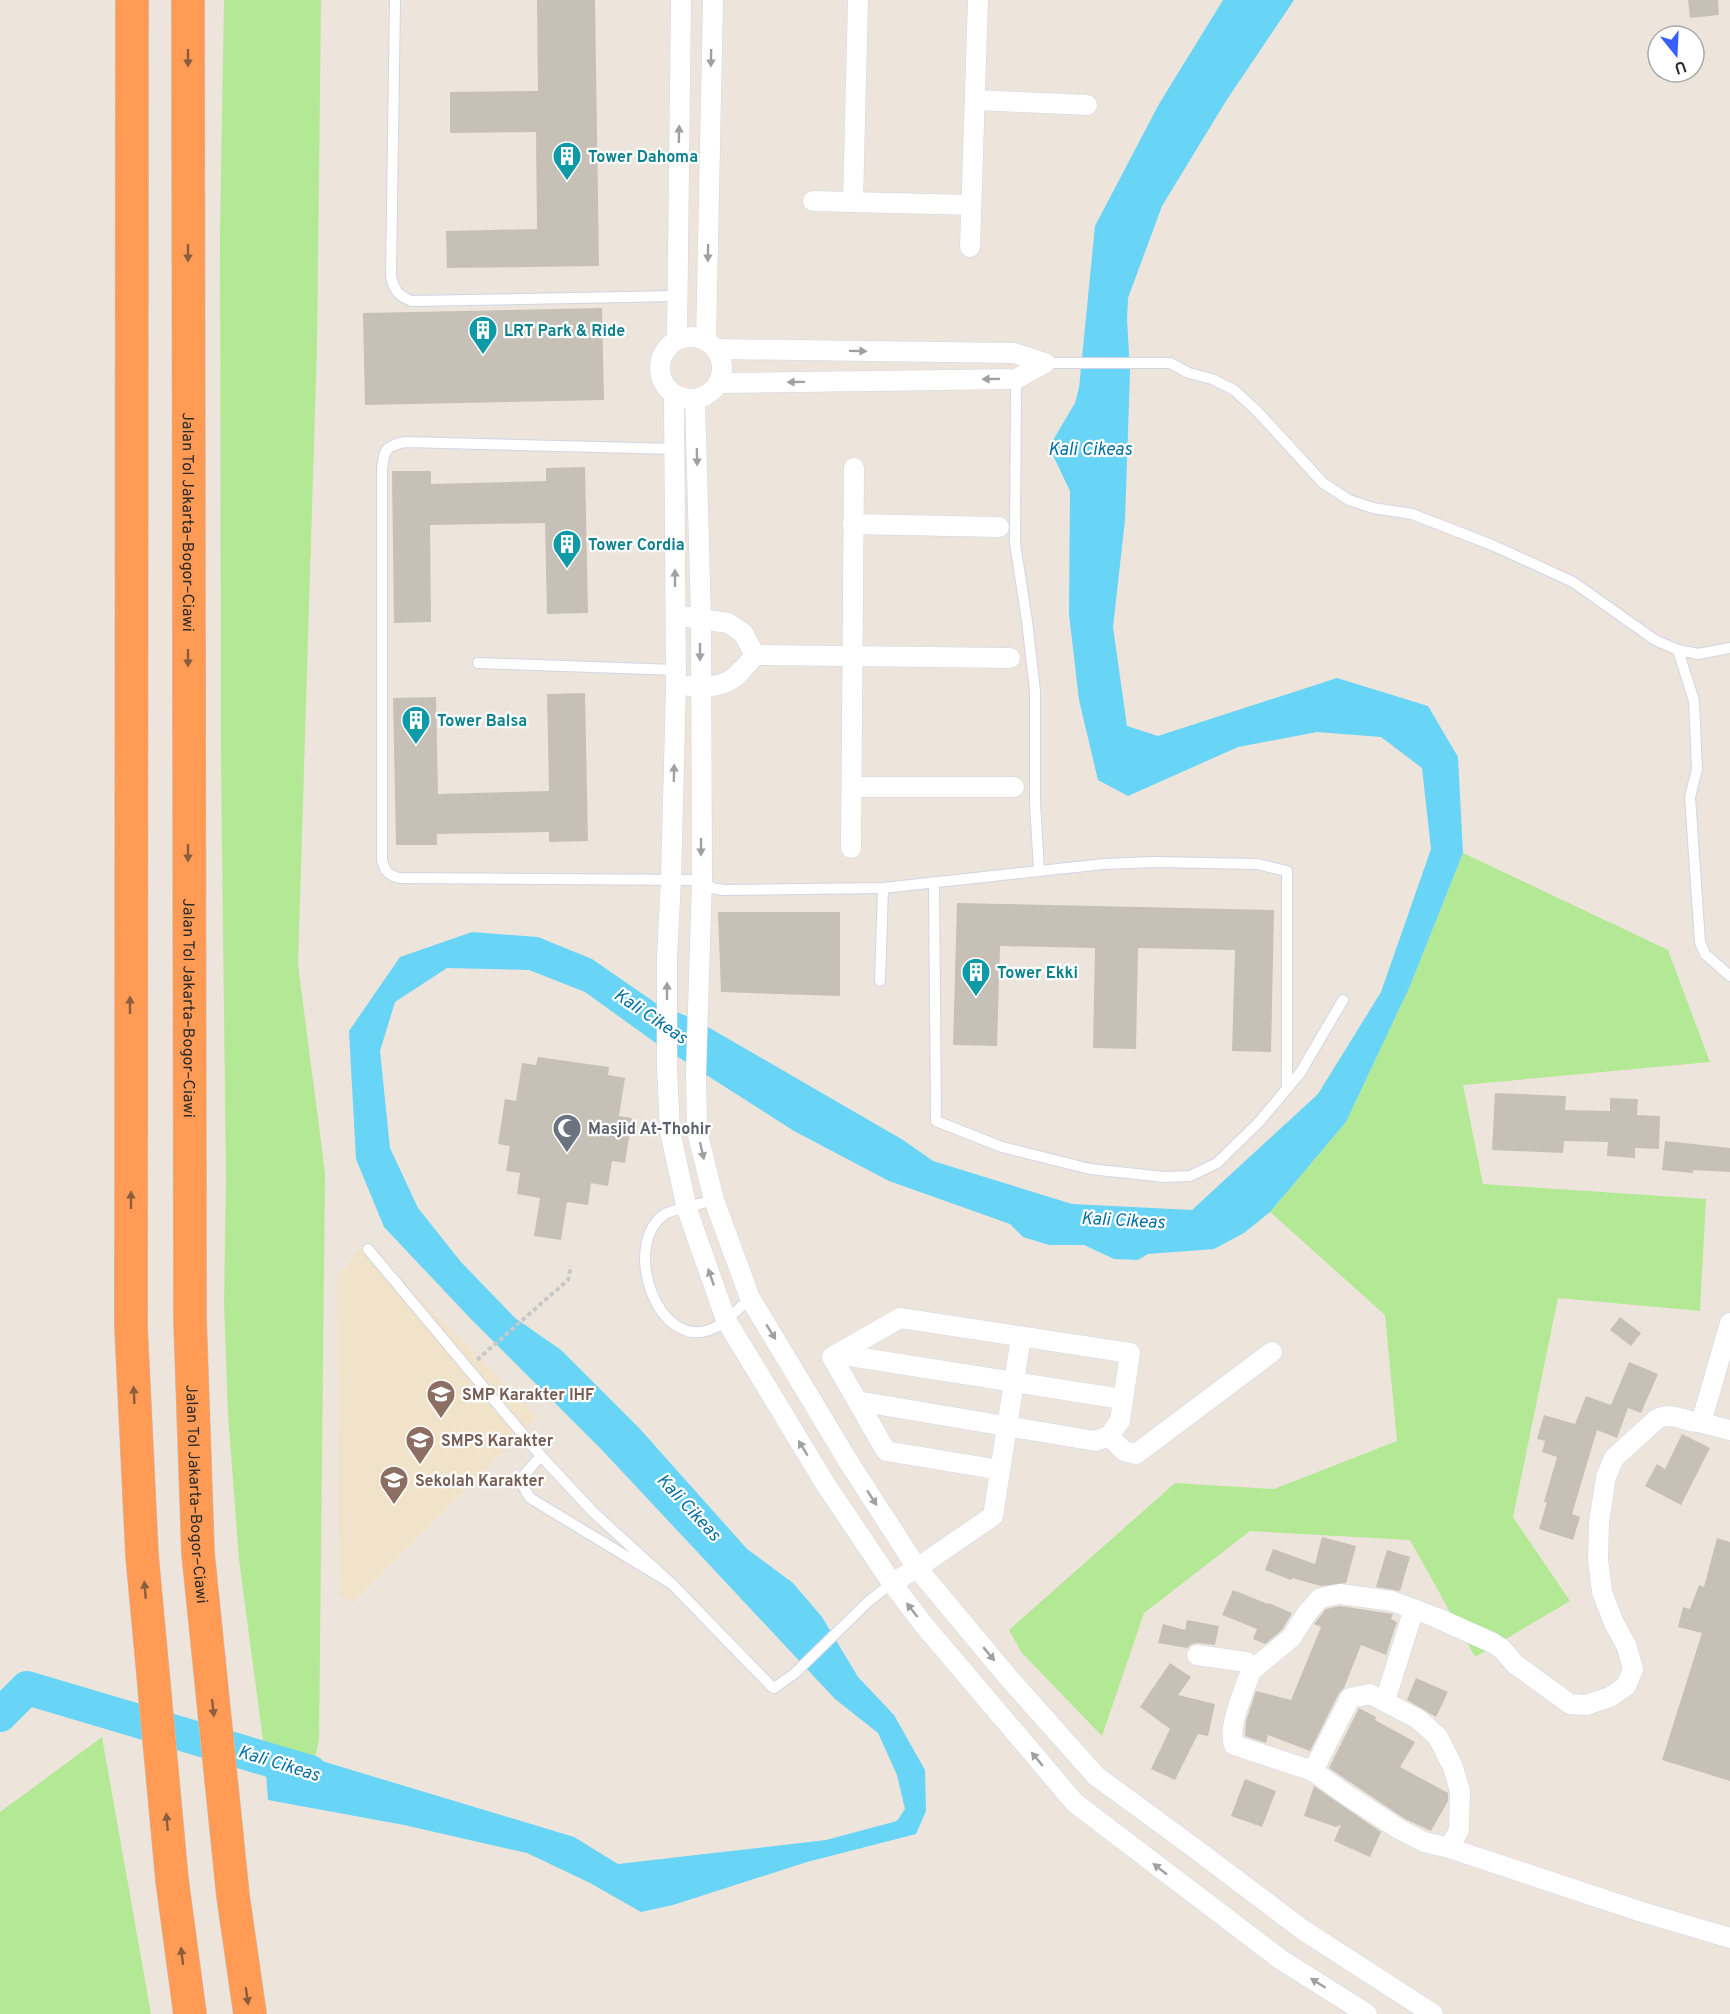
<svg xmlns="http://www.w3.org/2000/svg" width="1730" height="2014" font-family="Overpass,sans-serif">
  <rect width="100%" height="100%" fill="#ede5dc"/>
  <path fill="#f0e3ca" d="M365 1242 537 1417 353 1603 340 1596 337 1277Z"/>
  <g fill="#b3e894">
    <path d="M224 0H321L317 345 298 965 325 1173 319 1740 315 1759 264 1748 239 1560 228 1414 224 1303 226 1180 221 762 220 232Z"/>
    <path d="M1463 853 1668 950 1710 1062 1463 1085 1483 1184 1706 1199 1700 1311 1558 1298 1513 1517 1570 1601 1475 1657 1410 1540 1250 1531 1144 1613 1102 1736 1022 1653 1009 1630 1175 1483 1274 1489 1397 1441 1385 1315 1270 1212 1346 1122 1410 986Z"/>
    <path d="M102 1737 151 2014H0V1812Z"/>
  </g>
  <path fill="#68d4f6" d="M1223 0H1294L1226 101 1162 206 1128 298 1127 319 1130 372 1125 520 1113 627 1127 726 1158 736 1337 678 1428 706 1458 757 1463 853 1410 986 1346 1122 1270 1212 1244 1233 1214 1249 1148 1254 1138 1260 1114 1259 1084 1245H1049L1023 1237 1010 1224 889 1181 794 1131 653 1041 585 992 529 970 447 968 395 1002 380 1051 390 1148 418 1208 461 1262 515 1318 561 1350 640 1429 747 1549 793 1583 822 1617 858 1677 894 1715 925 1770 926 1811 916 1834 807 1862 673 1905 641 1912 590 1883 527 1853 404 1825 268 1800 264 1748 315 1759 574 1837 618 1864 826 1840 897 1821 905 1809 897 1775 878 1733 835 1699 601 1449 469 1317 384 1227 356 1159 349 1031 400 957 472 932 538 937 592 959 657 1004 694 1019 903 1140 933 1161 1072 1204 1192 1210 1318 1094 1381 992 1431 849 1422 768 1381 737 1317 732 1238 747 1128 796 1098 780 1079 700 1069 614 1070 491 1049 447 1075 403 1079 388 1095 226 1159 104Z"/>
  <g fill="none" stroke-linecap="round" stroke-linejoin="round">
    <path stroke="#68d4f6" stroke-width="34" d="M0 1715 27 1688 310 1772"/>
  </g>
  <g fill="#c6c0b7">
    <path d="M537 0H595L599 266 447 268 446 231 537 229 536 132 450 133V92L538 91Z"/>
    <path d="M1688 0H1718L1719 15 1690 18Z"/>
    <path d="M602 308 604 400 365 405 363 313Z"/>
    <path d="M585 467 588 613 547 614 545 523 430 525 431 622 394 623 392 471H431V484L546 481V468Z"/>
    <path d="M585 693 588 841 549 842V832L437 834V845H396L393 698 436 697 438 794 549 791 547 694Z"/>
    <path d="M957 903 1274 910 1271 1052 1232 1051 1235 950 1138 948 1136 1049 1093 1048 1095 948 1000 946 997 1046 953 1045Z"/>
    <path d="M718 912H840V996L721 992Z"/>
    <path d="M538 1057 609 1067 608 1075 625 1078 619 1116 632 1118 625 1163 612 1161 608 1186 591 1183 588 1205 567 1202 561 1240 534 1236 540 1198 517 1194 520 1173 506 1171 510 1146 498 1144 505 1099 516 1101 522 1063 536 1065Z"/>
    <path d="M1495 1093 1566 1096 1565 1110 1610 1111V1098L1638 1099 1637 1115 1660 1116 1659 1149 1635 1148V1158L1607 1156 1608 1142 1564 1141 1563 1153 1492 1150Z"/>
    <path d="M1665 1141 1730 1148V1172L1693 1170V1173L1662 1170Z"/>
    <path d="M1620 1317 1641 1333 1631 1346 1610 1330Z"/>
    <path d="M1629 1362 1658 1374 1641 1413 1628 1408 1617 1438 1597 1430 1572 1514 1580 1517 1573 1540 1539 1529 1547 1502H1544L1557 1457 1542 1452 1545 1441 1537 1439 1544 1415 1575 1424 1586 1396 1611 1405Z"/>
    <path d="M1682 1434 1710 1448 1681 1505 1645 1486 1657 1464 1665 1469Z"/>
    <path d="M1322 1537 1356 1546 1346 1583 1321 1586 1292 1578 1291 1580 1265 1570 1273 1549 1315 1564Z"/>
    <path d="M1717 1538 1730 1542V1781L1662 1760 1702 1633 1678 1627 1683 1607 1690 1609 1699 1585 1704 1587Z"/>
    <path d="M1387 1550 1410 1557 1400 1591 1376 1587Z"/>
    <path d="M1233 1590 1268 1604 1269 1603 1292 1613 1282 1630 1265 1644 1253 1639 1257 1629 1222 1615Z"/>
    <path d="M1340 1606 1393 1614 1391 1619 1397 1622 1386 1655 1361 1645 1344 1688 1339 1693 1310 1751 1268 1735 1266 1743 1245 1736 1246 1721 1256 1691 1291 1700 1321 1627 1314 1624 1326 1609Z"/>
    <path d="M1187 1620 1219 1626 1215 1645 1198 1643 1192 1644 1187 1648 1158 1643 1163 1624 1185 1630Z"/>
    <path d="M1170 1663 1191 1677 1178 1695 1215 1704 1208 1736 1198 1734 1175 1780 1151 1769 1170 1729 1140 1707Z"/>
    <path d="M1416 1678 1448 1692 1436 1717 1407 1700Z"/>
    <path d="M1359 1708 1376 1717 1375 1720 1415 1742 1400 1767 1448 1793V1801L1431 1831 1405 1819 1329 1768Z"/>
    <path d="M1245 1779 1276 1791 1262 1827 1231 1816Z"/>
    <path d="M1314 1786 1381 1832 1370 1857 1334 1841 1341 1825 1336 1827 1304 1816Z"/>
  </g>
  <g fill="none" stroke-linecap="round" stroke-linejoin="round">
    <g stroke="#d1d5e4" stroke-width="12">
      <g id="service">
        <path d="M395 0 391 276C394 290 398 296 412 301L677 296"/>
        <path d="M1045 363H1170L1189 373 1212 379 1234 390 1256 410 1323 483 1349 500 1373 508 1412 514 1492 545 1573 582 1655 640 1678 650 1698 654 1730 648"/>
        <path d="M1016 379 1015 543 1027 621 1035 691V803L1039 870"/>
        <path d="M675 449 405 442C385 446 384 450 382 470V860C385 871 388 875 399 878L702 880 712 888 723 890 883 888 1104 864 1155 862 1257 864 1287 871V1088"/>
        <path d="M1678 650 1694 701 1697 769 1690 797 1700 942 1705 954 1730 976"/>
        <path d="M478 663 676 670"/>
        <path d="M934 882 936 1121 1002 1147 1090 1169 1164 1177 1190 1176 1217 1163 1259 1122 1300 1073 1343 1000"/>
        <path d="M880 981 883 888"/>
        <path d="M714 1200C704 1203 671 1210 665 1214 620 1244 658 1355 714 1328 727 1322 739 1308 750 1298"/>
        <path d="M368 1249 541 1456"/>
        <path d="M672 1584 593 1512 541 1456 523 1476V1486L530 1498 672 1584 771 1686 774 1688 794 1674 869 1601 892 1583"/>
      </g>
    </g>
    <g stroke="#d1d5e4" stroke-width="21">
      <g id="minor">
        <path d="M975 100 1087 105"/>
        <path d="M813 201 971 205"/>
        <path d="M853 202 858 0"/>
        <path d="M970 247 978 0"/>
        <circle cx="691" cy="368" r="31"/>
        <path d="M677 340 681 0"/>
        <path d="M706 341 713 0"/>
        <path d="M716 349 1014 353 1045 363"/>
        <path d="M718 383 1016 379 1045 363"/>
        <path d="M674 395 676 685 671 880 667 957V1067L670 1131 687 1209 726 1320 826 1485 892 1583 923 1624 1075 1803 1280 1959 1367 2014"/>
        <path d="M695 399 701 618 702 880 696 1072 697 1131 714 1200 750 1298 848 1461 917 1568 1007 1676 1096 1776 1193 1847 1303 1930 1433 2014"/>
        <path d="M853 524 999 527"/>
        <path d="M688 617 728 623 743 633 755 655"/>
        <path d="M755 655 1010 658"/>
        <path d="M689 686C726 688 732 683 755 655"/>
        <path d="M852 787H1014"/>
        <path d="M851 848 854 468"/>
        <path d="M837 1354 1122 1399"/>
        <path d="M857 1401 1095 1441 1109 1436 1120 1421 1130 1353 900 1318 832 1357 886 1451 1000 1470"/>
        <path d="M1699 1422 1730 1430"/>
        <path d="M1109 1436 1124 1451 1136 1454 1272 1352"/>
        <path d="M892 1583 917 1568 993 1516 1021 1337"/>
        <path d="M1197 1655 1246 1662 1251 1671C1245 1689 1227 1727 1234 1745L1313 1771 1348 1796 1399 1829 1424 1842 1449 1848 1642 1912 1730 1938"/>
        <path d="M1251 1671 1291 1638 1307 1613 1320 1598 1340 1594 1392 1601 1435 1617 1493 1643 1502 1649 1515 1664 1570 1704 1586 1705 1610 1697 1626 1686 1633 1669 1627 1647 1614 1623 1602 1592 1598 1559 1599 1523 1606 1477 1614 1458 1657 1419C1673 1411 1683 1422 1699 1422L1703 1416 1730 1323"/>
        <path d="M1385 1701 1414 1609"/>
        <path d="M1313 1771 1350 1698 1370 1694 1418 1719 1438 1737 1453 1767 1460 1791 1459 1830 1449 1848"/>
      </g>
    </g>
    <g stroke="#c8c8c8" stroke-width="34">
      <g id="motorway">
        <path d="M132 0 131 1327 142 1555 172 1880 190 2014"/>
        <path id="s1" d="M188 0 190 1319 198 1553 233 1896 250 2014"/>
      </g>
    </g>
    <path stroke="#c8c8c8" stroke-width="4" stroke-dasharray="4.5 3" stroke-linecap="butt" d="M477 1360 568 1280 571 1266"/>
    <use href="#service" stroke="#fff" stroke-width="10"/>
    <use href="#minor" stroke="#fff" stroke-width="20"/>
    <use href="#motorway" stroke="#ff9b55" stroke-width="33"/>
  </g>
  <defs><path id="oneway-solid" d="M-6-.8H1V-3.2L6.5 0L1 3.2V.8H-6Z" transform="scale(1.5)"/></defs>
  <g fill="#8a5d3e">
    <use href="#oneway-solid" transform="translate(188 58) rotate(90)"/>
    <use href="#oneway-solid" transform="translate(188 253) rotate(90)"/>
    <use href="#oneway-solid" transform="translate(188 658) rotate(90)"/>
    <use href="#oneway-solid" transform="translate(188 853) rotate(90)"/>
    <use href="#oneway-solid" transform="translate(130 1005) rotate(-90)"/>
    <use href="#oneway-solid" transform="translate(131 1200) rotate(-90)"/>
    <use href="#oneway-solid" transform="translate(134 1395) rotate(-93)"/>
    <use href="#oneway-solid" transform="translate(145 1590) rotate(-95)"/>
    <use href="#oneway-solid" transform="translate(213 1708) rotate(84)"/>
    <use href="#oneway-solid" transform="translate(167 1822) rotate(-95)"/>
    <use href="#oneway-solid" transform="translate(182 1956) rotate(-97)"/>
    <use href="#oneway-solid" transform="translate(247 1996) rotate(82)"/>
  </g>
  <g fill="#a0a0a0">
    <use href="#oneway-solid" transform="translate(711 58) rotate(91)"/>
    <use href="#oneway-solid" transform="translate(679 134) rotate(-89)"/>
    <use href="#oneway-solid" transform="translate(708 253) rotate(91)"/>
    <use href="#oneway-solid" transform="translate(858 351) rotate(1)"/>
    <use href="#oneway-solid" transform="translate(991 379) rotate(179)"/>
    <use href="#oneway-solid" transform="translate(796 382) rotate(179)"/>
    <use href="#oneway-solid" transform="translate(697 457) rotate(89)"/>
    <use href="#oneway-solid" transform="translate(675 578) rotate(-90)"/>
    <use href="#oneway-solid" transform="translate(700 652) rotate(90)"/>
    <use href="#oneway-solid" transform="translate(674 773) rotate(-89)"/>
    <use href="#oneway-solid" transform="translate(701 847) rotate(90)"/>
    <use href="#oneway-solid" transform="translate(667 991) rotate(-90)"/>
    <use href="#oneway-solid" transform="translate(702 1151) rotate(77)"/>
    <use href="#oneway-solid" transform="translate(711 1277) rotate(-109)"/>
    <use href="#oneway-solid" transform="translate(771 1332) rotate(58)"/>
    <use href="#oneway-solid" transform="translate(803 1448) rotate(-121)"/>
    <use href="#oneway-solid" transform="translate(872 1498) rotate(57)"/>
    <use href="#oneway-solid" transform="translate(912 1610) rotate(-128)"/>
    <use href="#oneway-solid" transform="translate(989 1654) rotate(50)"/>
    <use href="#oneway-solid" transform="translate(1037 1759) rotate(-130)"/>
    <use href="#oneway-solid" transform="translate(1160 1869) rotate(-142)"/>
    <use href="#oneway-solid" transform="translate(1318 1983) rotate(-148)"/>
  </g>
  <defs>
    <g id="building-pin" transform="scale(1.5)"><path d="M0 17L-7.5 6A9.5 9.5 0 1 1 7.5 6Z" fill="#0f9aa8" stroke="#fff"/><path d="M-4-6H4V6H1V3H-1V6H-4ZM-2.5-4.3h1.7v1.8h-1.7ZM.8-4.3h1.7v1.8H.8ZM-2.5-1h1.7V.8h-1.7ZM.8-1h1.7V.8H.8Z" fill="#fff"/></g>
    <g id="mosque-pin" transform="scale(1.5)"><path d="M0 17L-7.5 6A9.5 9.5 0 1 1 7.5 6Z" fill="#6b7280" stroke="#fff"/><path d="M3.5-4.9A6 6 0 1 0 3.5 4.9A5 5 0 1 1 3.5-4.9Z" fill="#fff"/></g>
    <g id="school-pin" transform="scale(1.5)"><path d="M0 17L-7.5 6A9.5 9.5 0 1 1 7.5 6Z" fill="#8d6e63" stroke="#fff"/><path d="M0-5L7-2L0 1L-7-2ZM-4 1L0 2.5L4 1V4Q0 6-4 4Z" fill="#fff"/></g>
  </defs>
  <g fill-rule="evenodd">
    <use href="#building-pin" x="567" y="156"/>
    <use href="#building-pin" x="483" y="330"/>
    <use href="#building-pin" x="567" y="544"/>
    <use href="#building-pin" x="416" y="720"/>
    <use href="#building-pin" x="976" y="972"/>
    <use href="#mosque-pin" x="567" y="1128"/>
    <use href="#school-pin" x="441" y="1394"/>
    <use href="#school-pin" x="420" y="1440"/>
    <use href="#school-pin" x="394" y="1480"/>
  </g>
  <g text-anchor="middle" stroke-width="4.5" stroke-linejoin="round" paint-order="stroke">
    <g font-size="16" font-weight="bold" fill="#0d838f" stroke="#fff" text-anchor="start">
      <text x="588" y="162">Tower Dahoma</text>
      <text x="504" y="336">LRT Park &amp; Ride</text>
      <text x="588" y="550">Tower Cordia</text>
      <text x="437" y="726">Tower Balsa</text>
      <text x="997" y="978">Tower Ekki</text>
    </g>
    <g font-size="16" fill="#2b2b2b" stroke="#fff">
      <text dy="6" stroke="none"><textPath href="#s1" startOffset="522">Jalan Tol Jakarta–Bogor–Ciawi</textPath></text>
      <text dy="6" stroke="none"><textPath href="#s1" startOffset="1008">Jalan Tol Jakarta–Bogor–Ciawi</textPath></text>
      <text dy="6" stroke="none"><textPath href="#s1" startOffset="1494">Jalan Tol Jakarta–Bogor–Ciawi</textPath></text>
    </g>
    <g font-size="16" font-weight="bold" fill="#5b616d" stroke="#fff" text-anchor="start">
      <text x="588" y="1134">Masjid At-Thohir</text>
    </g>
    <g font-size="16" font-weight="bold" fill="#785e54" stroke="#fff" text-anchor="start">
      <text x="462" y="1400">SMP Karakter IHF</text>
      <text x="441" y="1446">SMPS Karakter</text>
      <text x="415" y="1486">Sekolah Karakter</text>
    </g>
    <g font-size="18" font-style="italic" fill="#0571a4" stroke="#fff">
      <text x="1090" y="455">Kali Cikeas</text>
      <text transform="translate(651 1016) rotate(34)" y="6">Kali Cikeas</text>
      <text transform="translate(1123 1220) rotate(3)" y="6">Kali Cikeas</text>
      <text transform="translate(689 1507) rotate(47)" y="6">Kali Cikeas</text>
      <text transform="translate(279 1763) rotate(17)" y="6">Kali Cikeas</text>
    </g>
  </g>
  <g transform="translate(1676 54) rotate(162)"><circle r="28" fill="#ffffff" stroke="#aaaaaa" stroke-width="1.5"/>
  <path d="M0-4.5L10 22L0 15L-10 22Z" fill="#3761ff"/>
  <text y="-9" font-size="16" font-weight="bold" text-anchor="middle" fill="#2b2b2b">U</text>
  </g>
</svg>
